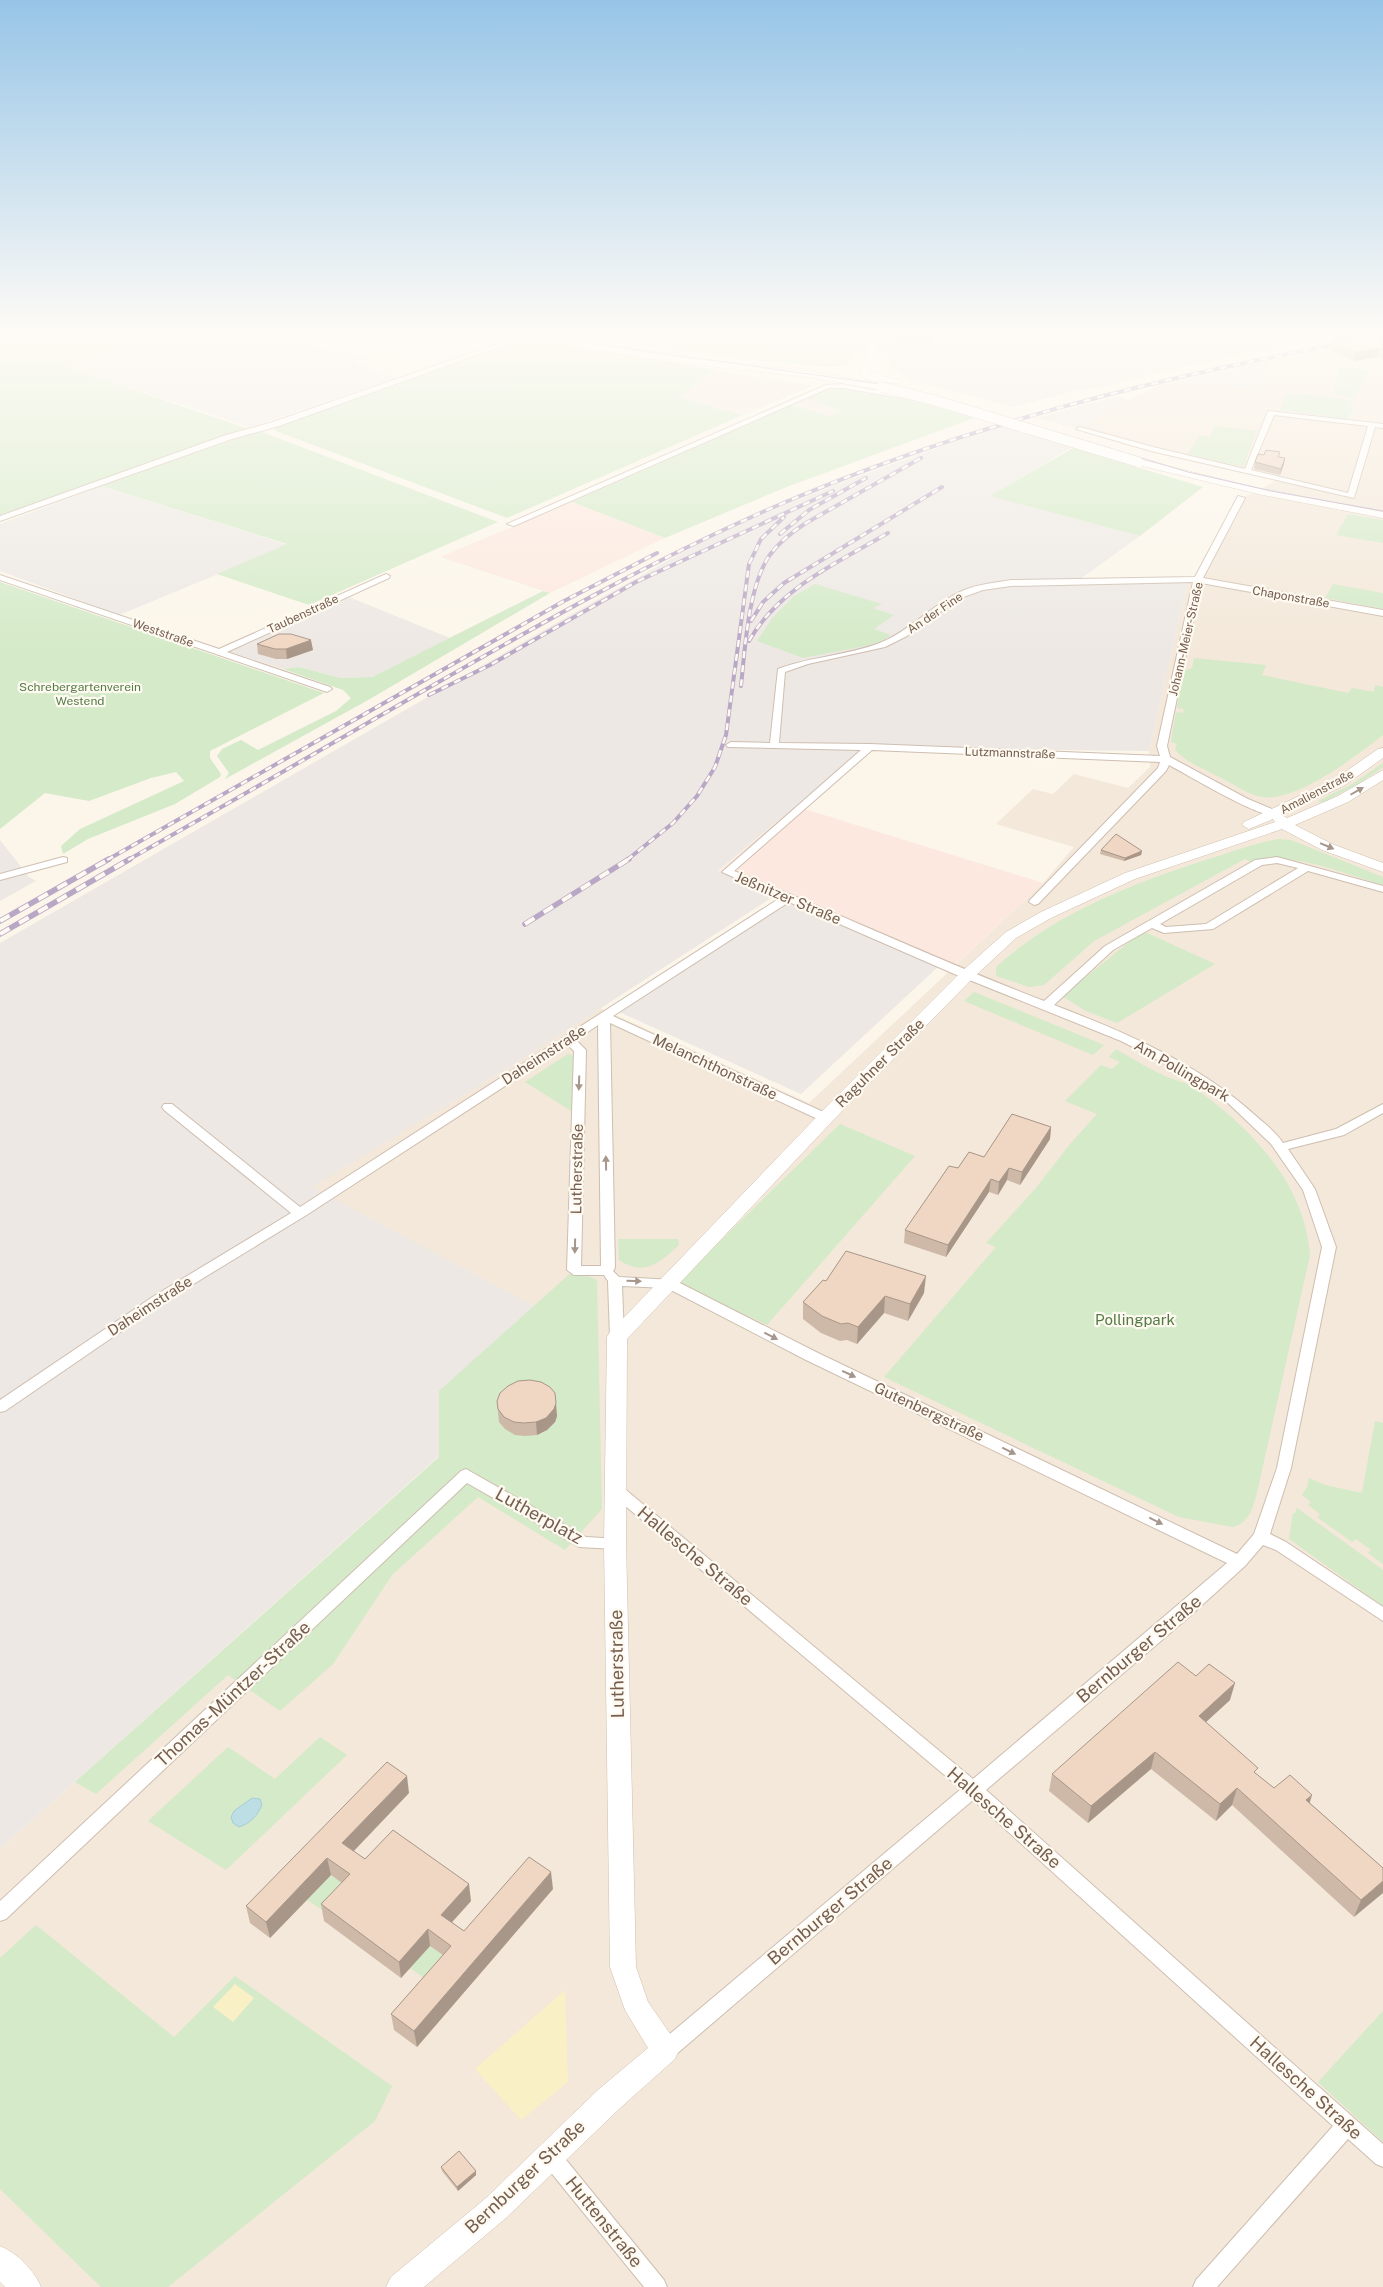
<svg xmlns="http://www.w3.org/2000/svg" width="1383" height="2287" font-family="'Public Sans',sans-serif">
  <rect width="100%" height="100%" fill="#fcf6ea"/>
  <g fill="#f3e8d9">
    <path d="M1383 340V2287H0V1849L439 1457V1391L533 1306 311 1187 505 1070 600 1008 809 1103 1043 883 1074 847 996 824 1033 789 1053 794 1074 774 1128 788 1150 767 1149 751 1188 581 1198 580 1241 498 1258 491 1277 479 1080 429 1128 400 1161 385 1259 363Z"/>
    <path d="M716 370 777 380 814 385 743 415 677 397Z"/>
    <path d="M806 399 823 405 843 410 830 416 792 405Z"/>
  </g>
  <g fill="#fce8de">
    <path d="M349 334H489L505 337 441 363 331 341Z"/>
    <path d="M572 502 665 538 550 593 440 557Z"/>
    <path d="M795 806 1043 883 953 967 718 872Z"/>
  </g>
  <g fill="#ede8e3">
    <path d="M173 334H276L312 340 303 345 370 357 353 363 396 378 250 427 64 366Z"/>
    <path d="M730 334H1333L1290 340 1295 343 1177 368 1096 388 1078 390 1013 407 908 379 892 369 885 353 856 354 772 345Z"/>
    <path d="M1273 360 1261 390 1179 381Z"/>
    <path d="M1118 396 1128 400 1080 429 1036 418Z"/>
    <path d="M1002 425 1072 447 991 496 1140 536 1076 582 1188 581 1149 751 864 748 718 871 776 895 505 1070 312 1187 534 1306 440 1391 439 1456 0 1849V943L586 606 720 532 837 484Z"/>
    <path d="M102 486 288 545 119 615 0 571V524Z"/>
    <path d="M349 597 450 638 372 677 341 678 299 667 283 669 228 651Z"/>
    <path d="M0 840 29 877 36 881 0 901Z"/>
    <path d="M787 902 938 967 801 1094 619 1012Z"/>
  </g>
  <g fill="#d4eac8">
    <path d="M0 334H173L64 366 246 428 0 516Z"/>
    <path d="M276 334H349L331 341Z"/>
    <path d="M569 334H730L772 345 856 354 846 366 824 367 745 359Z"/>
    <path d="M533 340 716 370 678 397 743 415 507 518 276 431 274 428 501 347Z"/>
    <path d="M1340 367 1369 370 1354 399 1333 393Z"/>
    <path d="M832 387C872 385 934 406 974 418L789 486 665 538 572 502 792 405 830 416 842 411 806 399Z"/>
    <path d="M1286 393 1330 396 1357 403H1353L1350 407 1354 408 1348 419 1280 410Z"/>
    <path d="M1215 426 1257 431 1243 467 1188 454 1199 436 1210 437Z"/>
    <path d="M256 432H262L498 522 309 605 217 574 287 544 102 486Z"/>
    <path d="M1073 448 1203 487 1140 536 990 496Z"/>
    <path d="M1348 514 1383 520V543L1336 535Z"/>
    <path d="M0 582 324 693 210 751V758L221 774 220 777 175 804 88 839 63 854 61 846 80 829 184 781 176 772 151 778 89 801 45 793 0 829Z"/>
    <path d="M815 584 882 604 873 608 894 615 874 629 891 635 882 641 865 646 803 658 757 641 773 617 794 596Z"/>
    <path d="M1333 584 1383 593V609L1325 598Z"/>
    <path d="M543 591 550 593 370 699 225 779 229 773 217 756 222 749 241 740 258 750 336 711 351 698 343 690 283 669 299 667 341 678 372 677Z"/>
    <path d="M1194 658 1266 665 1262 675 1348 693 1352 688 1374 692 1375 685 1383 687V735C1356 756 1297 802 1262 797 1248 795 1234 784 1221 778 1205 769 1187 763 1175 750L1177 744 1171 742 1176 712 1183 713 1184 709 1177 708 1183 671 1192 668Z"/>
    <path d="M1383 763V767L1358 784 1322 803 1318 801 1354 783Z"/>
    <path d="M1278 839 1291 840 1383 877V885C1345 874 1289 850 1251 862L1245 859 1094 941 1044 985 1029 987 996 976V967C1055 913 1136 882 1212 858 1234 851 1255 843 1278 839Z"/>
    <path d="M1143 931 1215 964 1117 1023 1086 1011 1062 996Z"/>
    <path d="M974 992 1104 1045 1093 1055 964 1001Z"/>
    <path d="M1116 1049C1133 1059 1149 1069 1167 1077 1175 1080 1184 1082 1191 1086 1204 1094 1216 1104 1228 1114 1271 1152 1305 1196 1310 1255L1258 1488C1254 1504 1251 1522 1233 1527L1179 1517 884 1377 996 1247 986 1243 1035 1189 1071 1143 1097 1114 1065 1101 1101 1065 1112 1069 1120 1062 1109 1057Z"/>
    <path d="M568 1054 574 1056 573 1112 525 1082Z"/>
    <path d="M840 1124 915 1156 767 1325 677 1283Z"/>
    <path d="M618 1239H678L679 1245C659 1263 645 1277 619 1260Z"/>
    <path d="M574 1270 597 1280 602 1509 565 1550 478 1497 392 1575 333 1664 280 1711 228 1675 96 1794 75 1782 439 1457V1391Z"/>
    <path d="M1375 1421 1383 1423V1564L1368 1553 1371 1550 1356 1539 1352 1542 1317 1517 1320 1514 1308 1505 1311 1502 1302 1495 1307 1487 1309 1478 1325 1485 1362 1493Z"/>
    <path d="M1297 1508 1383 1570V1606L1289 1539 1293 1513H1295Z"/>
    <path d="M320 1737 347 1755 226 1870 148 1821 228 1747 275 1779Z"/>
    <path d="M331 1875 353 1891 330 1915 307 1900Z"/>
    <path d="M36 1925 174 2037 235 1976 392 2086 375 2121 168 2287H101L0 2189V1958Z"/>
    <path d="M430 1946 454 1962 434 1985 410 1968Z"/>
    <path d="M1383 2011V2142L1318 2082Z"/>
  </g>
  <g fill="#faf0c6">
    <path d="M235 1984 254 1998 233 2022 213 2007Z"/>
    <path d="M565 1990 568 2082 521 2120 475 2069Z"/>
  </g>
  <path fill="#bedee5" stroke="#a5cdd7" d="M252 1798 260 1799 262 1805C257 1816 251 1823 239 1827L233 1823 231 1817 234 1811Z"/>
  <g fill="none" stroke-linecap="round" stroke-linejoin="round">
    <g stroke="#cebeb0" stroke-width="2">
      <g id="street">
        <path d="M526 334H535L279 426 232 439 0 521V516L226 435 273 422Z"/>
        <path d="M843 384 904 396 901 398 843 388H829L514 526 507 524 826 385Z"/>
        <path d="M1268 411 1383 424V428L1375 427 1354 498 1151 451 1076 429 1080 427 1153 447 1245 469ZM1274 415 1368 426 1348 493 1251 470Z"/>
        <path d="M1238 496 1245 498 1203 578 1383 610V616L1201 583 1167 746 1170 757 1248 799 1279 812V816C1262 820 1188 775 1169 765L1166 771 1038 904 1034 905 1029 902 1030 900 1158 768 1160 762 872 750 734 871C838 913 940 961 1044 1001L1105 946 1255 860 1277 857 1383 886V892L1308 871 1213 929 1164 933 1152 928 1113 950 1054 1005C1125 1032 1199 1064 1256 1116 1265 1124 1276 1132 1283 1143L1336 1129 1383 1104V1113L1344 1135 1288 1149 1315 1189 1336 1247 1291 1468 1270 1534 1286 1542 1383 1607V1621L1276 1550 1263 1545 1245 1566 1189 1617 986 1790 1383 2144V2167L1376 2164 1348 2139 1217 2287H1193L1196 2280 1333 2126 973 1800 673 2057 666 2059 659 2057 656 2050 659 2043 961 1789 610 1493 607 1489 610 1485 615 1483 620 1485 973 1779 1227 1563 806 1360 667 1288 622 1286 624 1337 622 1340H612L610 1337 608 1281 604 1275H574L567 1270 574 1051 568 1045 305 1216 164 1302 5 1411 0 1412V1400L154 1296 291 1213 164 1110 162 1107 164 1104H172L300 1207 780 898 722 872 861 750 728 747 726 745 731 742 770 743 778 669C811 656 848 656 882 642 911 630 933 604 962 591 977 584 995 583 1011 580L1195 577ZM1193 582 1157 746 1160 756 870 744 779 743 785 672 808 664 885 647 907 636 958 599 983 590 1011 586ZM1277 863 1298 868 1206 924 1166 927 1160 924 1262 865ZM789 902 952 973 1121 1041 1177 1070 1228 1103 1271 1144 1303 1190 1322 1247 1277 1468 1254 1534 1237 1554 816 1352 674 1280 619 1277 613 1271 615 1268 610 1023 822 1121 826 1122 832 1118 830 1115 613 1016ZM598 1025 601 1266H581L586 1050 576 1040Z"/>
        <path d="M386 574 390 576 389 578 227 652 330 687 332 689 327 692 0 580V575L219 649Z"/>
        <path d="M63 857 67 858V862L0 880V874Z"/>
        <path d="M466 1469 586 1537 620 1539 623 1543 620 1547 615 1549 579 1547 467 1483 6 1919 0 1921V1901L461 1471Z"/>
        <path d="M551 2147 558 2150 664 2280 667 2287H644L544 2164 541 2157 544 2150Z"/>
      </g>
    </g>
    <g stroke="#d1bfad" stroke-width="1">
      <g id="secondary">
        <path d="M509 334H531L677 357 808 371 881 384 886 387 881 390 808 377 677 363 514 337Z"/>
        <path d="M874 334H884L874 350 876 353 870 371 885 377 901 380V384L868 380 865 379 860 371 866 353 864 350Z"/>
        <path d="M1138 459 1258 488 1383 512V518L1258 494 1134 464V460Z"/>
        <path d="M1383 748V758L1345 785 1282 815 1287 818 1338 796 1383 770V780L1348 802 1295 825 1332 844 1383 863V872L1322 850 1282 829 1135 879 1051 918 1016 938 973 978 842 1111 627 1339 626 1543 636 1967 648 2002 675 2041 679 2050 675 2059 619 2109 506 2218 424 2287H386L391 2277 486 2198 599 2089 648 2048 625 2010 610 1967 604 1543 607 1337 610 1332 830 1103 961 972 1006 932 1041 912 1125 873 1275 822 1273 819 1249 829 1242 825 1244 822 1335 779 1378 749Z"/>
        <path d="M0 2246C17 2253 34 2270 41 2287H5L0 2282Z"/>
      </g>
    </g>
    <use href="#street" fill="#fff" fill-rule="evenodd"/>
    <use href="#secondary" fill="#fff" fill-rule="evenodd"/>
    <path stroke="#b9a7c6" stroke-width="1" d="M525 334 887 385 956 402 1188 472 1271 491 1383 511"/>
    <g stroke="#b9a7c6" stroke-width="4">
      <g id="rail-far1">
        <path d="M1337 340 1377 334"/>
        <path d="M780 534 809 510 866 478"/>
        <path d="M751 621 763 602 784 583 942 487"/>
        <path d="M749 641C779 588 837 563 888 533"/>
        <path d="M741 686C745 648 748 588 769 556 779 542 792 532 806 523L921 458"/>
        <path d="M429 695 490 665 636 582 833 491"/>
        <path d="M107 860 564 601 657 553"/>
        <path d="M128 860C229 803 330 745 430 687 543 622 655 559 774 507 957 428 1151 379 1346 343"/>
        <path d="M627 860 673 823 697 796 715 767 726 735 749 564 761 539 784 517"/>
      </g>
    </g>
    <g stroke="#b9a7c6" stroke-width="5.5">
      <g id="rail">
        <path d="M0 921 109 859"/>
        <path d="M525 924 629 859"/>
        <path d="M0 934 130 859"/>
      </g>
    </g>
    <use href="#rail-far1" stroke="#fefaf1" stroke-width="2.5" stroke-dasharray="7" stroke-linecap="butt"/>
    <use href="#rail" stroke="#fefaf1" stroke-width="4" stroke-dasharray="11" stroke-linecap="butt"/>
    <g stroke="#d1bfad" stroke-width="11" stroke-linecap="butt">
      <path id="secondary-bridge" d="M881 387 937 401 1138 462"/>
    </g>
    <use href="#secondary-bridge" stroke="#fff" stroke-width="10"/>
  </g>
  <g fill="#ceb9a8">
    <path d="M889 334H935L928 342 888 336Z"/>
    <path d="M1383 336V360L1377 357 1354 361 1331 350 1333 341Z"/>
    <path d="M1279 457 1284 464 1280 475 1254 469 1255 462Z"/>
    <path d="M257 644 313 650 287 659H276L258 654Z"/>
    <path d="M1101 850 1142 851 1141 855 1124 861 1100 854Z"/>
    <path d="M1051 1127 1050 1139 1020 1185 1007 1180 998 1195 989 1192 946 1257 904 1243 905 1230 984 1157Z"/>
    <path d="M826 1281 924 1293 908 1321 884 1313 857 1344 847 1340 840 1341 821 1333 803 1319V1302Z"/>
    <path d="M497 1401 557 1416 555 1422 547 1430 537 1435 525 1436 515 1435 505 1429 499 1422Z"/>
    <path d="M1196 1676 1230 1700 1206 1722 1256 1774 1274 1788 1310 1803 1383 1868 1354 1917 1232 1805 1216 1821 1151 1769 1088 1823 1049 1791 1052 1774Z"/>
    <path d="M409 1793 354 1851 365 1859 471 1901 452 1922 464 1931 553 1889 417 2047 394 2030 391 2014 443 1955 430 1946 401 1978 324 1921 321 1904 342 1883 331 1875 270 1938 250 1923 246 1906Z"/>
    <path d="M441 2167 476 2171V2175L458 2191 442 2171Z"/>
  </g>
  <g fill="#a89688">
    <path d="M929 334H935L928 342Z"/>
    <path d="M1379 348 1377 357 1354 361 1355 352Z"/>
    <path d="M1285 458 1284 464 1280 475 1281 469Z"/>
    <path d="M311 640 313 650 287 659 286 649Z"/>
    <path d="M1142 851 1141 855 1124 861 1125 858Z"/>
    <path d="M1051 1127 1050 1139 1020 1185 1022 1172Z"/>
    <path d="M1009 1168 1007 1180 998 1195 999 1182Z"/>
    <path d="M991 1179 989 1192 946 1257 948 1245Z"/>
    <path d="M926 1276 924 1293 908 1321 910 1304Z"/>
    <path d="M885 1296 884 1313 857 1344 858 1327Z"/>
    <path d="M556 1403 557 1416 555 1422 547 1430 537 1435 536 1422Z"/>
    <path d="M1235 1683 1230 1700 1194 1733 1199 1716Z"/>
    <path d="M1155 1752 1151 1769 1088 1823 1091 1806Z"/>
    <path d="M407 1776 409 1793 345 1860 342 1843Z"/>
    <path d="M1237 1788 1232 1805 1216 1821 1220 1804Z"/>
    <path d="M1312 1795 1307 1812 1306 1800Z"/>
    <path d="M327 1858 331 1875 270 1938 266 1922Z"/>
    <path d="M551 1872 553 1889 417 2047 414 2031Z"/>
    <path d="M1383 1881V1893L1354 1917 1361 1900Z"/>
    <path d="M469 1884 471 1901 444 1931 441 1915Z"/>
    <path d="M428 1929 430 1946 401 1978 399 1962Z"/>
    <path d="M476 2171V2175L458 2191 457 2187Z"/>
  </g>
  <g fill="#f0d7c3" stroke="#a89688">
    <path d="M1379 334 1383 336V350L1379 348 1355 352 1333 341Z"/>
    <path d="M1266 450 1280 452 1278 457 1285 458 1281 469 1255 462 1258 454 1264 455Z"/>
    <path d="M279 634H291L311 640 286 649H275L257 644Z"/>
    <path d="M1116 834 1142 851 1125 858 1101 850Z"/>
    <path d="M1012 1114 1051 1127 1022 1172 1009 1168 999 1182 991 1179 948 1245 905 1230 949 1166 958 1168 969 1152 984 1157Z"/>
    <path d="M846 1251 926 1276 910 1304 885 1296 858 1327 848 1323 841 1324 822 1316 803 1302 823 1280 826 1281Z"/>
    <path d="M530 1380 541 1382 550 1387 555 1393 556 1403 554 1409 546 1418 536 1422 524 1423 514 1422 504 1417 498 1409 497 1401 500 1393 508 1386 518 1381Z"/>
    <path d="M1178 1662 1196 1676 1209 1664 1235 1683 1199 1716 1258 1768 1254 1772 1274 1788 1290 1775 1312 1795 1306 1800 1383 1868V1881L1361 1900 1237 1788 1220 1804 1155 1752 1091 1806 1052 1774Z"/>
    <path d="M387 1762 407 1776 342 1843 365 1859 393 1830 469 1884 441 1915 464 1931 529 1857 551 1872 414 2031 391 2014 451 1946 428 1929 399 1962 321 1904 350 1874 327 1858 266 1922 246 1906Z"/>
    <path d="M459 2151 476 2171 457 2187 441 2167Z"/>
  </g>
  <defs><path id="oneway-solid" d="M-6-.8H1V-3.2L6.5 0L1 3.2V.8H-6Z" transform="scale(1.25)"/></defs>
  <g fill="#a6968c">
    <use href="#oneway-solid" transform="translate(1357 791) rotate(-30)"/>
    <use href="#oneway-solid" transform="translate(1327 846) rotate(23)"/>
    <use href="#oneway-solid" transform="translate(579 1083) rotate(92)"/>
    <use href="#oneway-solid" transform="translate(606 1163) rotate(-91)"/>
    <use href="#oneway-solid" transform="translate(575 1246) rotate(91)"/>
    <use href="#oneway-solid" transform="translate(634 1281) rotate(1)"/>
    <use href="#oneway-solid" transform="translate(771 1336) rotate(27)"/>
    <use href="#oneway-solid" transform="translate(849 1374) rotate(25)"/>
    <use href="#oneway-solid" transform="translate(1009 1451) rotate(26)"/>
    <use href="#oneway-solid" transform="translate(1156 1521) rotate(26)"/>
  </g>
  <linearGradient id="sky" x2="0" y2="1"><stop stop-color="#97c5e7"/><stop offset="0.51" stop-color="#fefbf6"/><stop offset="1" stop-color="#fefbf6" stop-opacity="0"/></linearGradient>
  <rect width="1383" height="654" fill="url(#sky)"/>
  <g text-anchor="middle" stroke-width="4.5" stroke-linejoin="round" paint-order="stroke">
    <g font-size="12" fill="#765e4e" stroke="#fefaf1">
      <text transform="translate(1291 597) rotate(10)" y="4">Chaponstraße</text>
      <text transform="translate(935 613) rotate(-34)" y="4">An der Fine</text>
      <text transform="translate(303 614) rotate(-25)" y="4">Taubenstraße</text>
      <text transform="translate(163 633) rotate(19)" y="4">Weststraße</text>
      <text transform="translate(1186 639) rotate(-77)" y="4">Johann-Meier-Straße</text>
      <text transform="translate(1010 753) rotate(2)" y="4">Lutzmannstraße</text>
      <text transform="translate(1317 792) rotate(-28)" y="4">Amalienstraße</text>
    </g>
    <g font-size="12" fill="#547b46" stroke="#fefaf1">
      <text x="80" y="691">Schrebergartenverein<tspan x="80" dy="14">Westend</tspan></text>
    </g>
    <g font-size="15" fill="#765e4e" stroke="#fefaf1">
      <text transform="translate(788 898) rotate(23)" y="5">Jeßnitzer Straße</text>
      <text transform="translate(544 1055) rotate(-33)" y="5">Daheimstraße</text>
      <text transform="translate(880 1063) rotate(-45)" y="5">Raguhner Straße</text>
      <text transform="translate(715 1067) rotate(25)" y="5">Melanchthonstraße</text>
      <text transform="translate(1182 1071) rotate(30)" y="5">Am Pollingpark</text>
      <text transform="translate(577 1169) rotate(-89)" y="5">Lutherstraße</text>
      <text transform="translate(150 1306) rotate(-33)" y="5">Daheimstraße</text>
      <text transform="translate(929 1412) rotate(25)" y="5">Gutenbergstraße</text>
    </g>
    <g font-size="15" fill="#547b46" stroke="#fefaf1">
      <text x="1135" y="1325">Pollingpark</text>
    </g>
    <g font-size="18" fill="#765e4e" stroke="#fefaf1">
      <text transform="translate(539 1516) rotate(29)" y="6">Lutherplatz</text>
      <text transform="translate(695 1556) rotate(40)" y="6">Hallesche Straße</text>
      <text transform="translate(1139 1649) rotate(-40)" y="6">Bernburger Straße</text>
      <text transform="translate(617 1664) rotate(-91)" y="6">Lutherstraße</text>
      <text transform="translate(233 1694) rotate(-43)" y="6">Thomas-Müntzer-Straße</text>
      <text transform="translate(1004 1818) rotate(41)" y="6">Hallesche Straße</text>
      <text transform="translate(830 1911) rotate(-40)" y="6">Bernburger Straße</text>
      <text transform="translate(1306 2088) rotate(42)" y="6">Hallesche Straße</text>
      <text transform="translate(525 2177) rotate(-43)" y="6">Bernburger Straße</text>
      <text transform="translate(604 2222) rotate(51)" y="6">Huttenstraße</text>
    </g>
  </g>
</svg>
